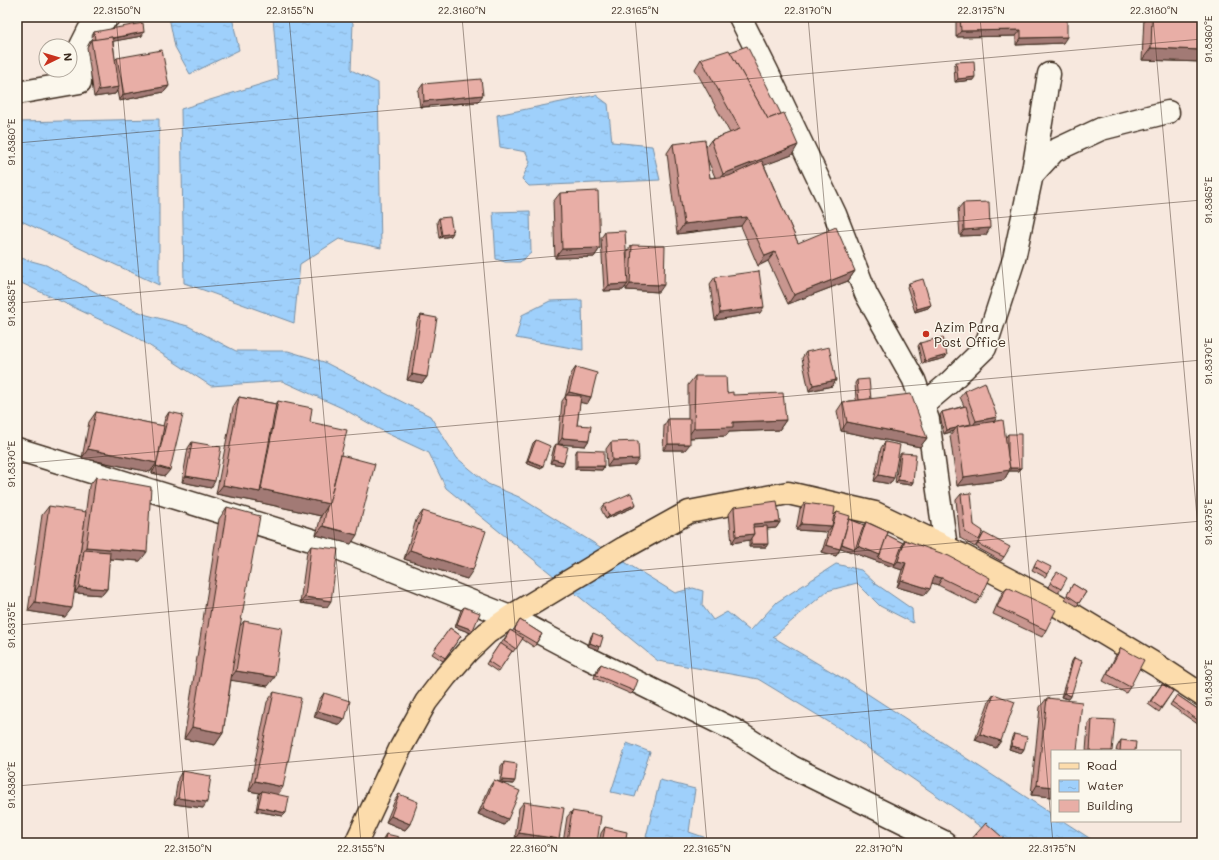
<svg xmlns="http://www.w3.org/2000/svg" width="1219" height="860" font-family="Mali,sans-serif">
  <defs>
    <pattern id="water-ripples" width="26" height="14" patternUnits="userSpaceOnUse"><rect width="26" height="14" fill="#9fd0fb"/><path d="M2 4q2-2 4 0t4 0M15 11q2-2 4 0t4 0" fill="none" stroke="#8ab3d7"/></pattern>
  </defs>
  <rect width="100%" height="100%" fill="#f7e8de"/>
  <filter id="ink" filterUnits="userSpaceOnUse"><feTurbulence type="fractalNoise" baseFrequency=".025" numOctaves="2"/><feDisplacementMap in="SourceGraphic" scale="8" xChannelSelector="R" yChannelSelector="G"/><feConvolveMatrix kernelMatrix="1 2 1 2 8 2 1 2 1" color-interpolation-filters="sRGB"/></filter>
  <g filter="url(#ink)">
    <g fill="url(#water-ripples)" stroke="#778ea3">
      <path d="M169 17H232L239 50 190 74 175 47Z"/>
      <path d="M273 17H348L353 23 351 70 378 83 381 248 339 239 300 264 294 323 184 283 181 109 278 79Z"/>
      <path d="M596 95 608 104 612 142 652 146 660 180 529 186 522 179 530 162 526 152 500 147 497 115Z"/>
      <path d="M159 119V285L17 219V122Z"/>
      <path d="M530 211 531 253 520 262H505L496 259 493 212Z"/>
      <path d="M17 257 46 265 108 299 147 315 188 326 236 351H288L324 362 430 416 457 458 488 484 519 497 675 593 693 588 703 591 702 605 713 620 727 612 750 631 777 602 836 564 861 570 876 584 912 609 913 623 880 606 857 583 827 591 773 637 854 685 1052 814V821H1063L1097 843H1002L962 813 842 730 758 679 658 661 446 488 429 453 386 433 342 408 282 381 211 386 133 335 17 281Z"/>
      <path d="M582 300 583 350 516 338 522 315 550 301Z"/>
      <path d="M627 743 650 752 635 797 611 792Z"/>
      <path d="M660 780 695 789 689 832 721 843H665L646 837Z"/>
    </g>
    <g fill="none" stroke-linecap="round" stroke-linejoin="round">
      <g stroke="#3b2a1e" stroke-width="25">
        <g id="minor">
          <path d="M740 17 767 71 835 214 866 294 914 380 928 420 946 547"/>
          <path d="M17 93 80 82 78 52 89 30 108 17"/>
          <path d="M1032 175 1054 151 1101 129 1168 112"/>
          <path d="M923 405 949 383 985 348 1014 259 1034 165 1049 74"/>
          <path d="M17 449 340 549 510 617 588 658 734 730 792 767 942 841 945 843"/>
        </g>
      </g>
      <g stroke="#3b2a1e" stroke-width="25">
        <path id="major" d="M356 843 400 749 426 702 446 676 467 652 487 633 510 617 624 548 689 512 788 493 875 513 946 547 1055 604 1158 666 1202 695"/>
      </g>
      <use href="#minor" stroke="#fbf7ec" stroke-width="22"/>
      <use href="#major" stroke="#fcdcac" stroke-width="22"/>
    </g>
    <g fill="#c8968f" stroke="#3b2a1e" fill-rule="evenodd">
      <path d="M956 17H1067L1063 43 1016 45V36L956 37Z"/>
      <path d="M1144 17H1202V62L1142 60Z"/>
      <path d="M94 32 142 36 113 41 115 60 117 58 169 86 164 92 119 101 117 91 115 94 94 97 87 47 91 40H93L92 36Z"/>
      <path d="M701 59 792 155 764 165 798 243 855 271 848 281 788 304 768 261 758 266 741 226 677 234 667 153 673 144 706 147 711 140 730 133 695 69ZM707 158 715 177 710 178Z"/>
      <path d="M956 62 973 80 955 82 954 66Z"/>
      <path d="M423 84 478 102 420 107 418 91Z"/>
      <path d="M560 193 600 248 594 257 555 258 553 202Z"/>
      <path d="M963 203 986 235 960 236 958 209Z"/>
      <path d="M439 218 451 236 439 238 437 222Z"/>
      <path d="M605 232 627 264V251L632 245 659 292 626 290V287L623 290 604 291 601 238Z"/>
      <path d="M715 277 760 313 715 320 710 284Z"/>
      <path d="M909 283 931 305 928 308 915 312 907 287Z"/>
      <path d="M421 315 427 377 422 383 407 380 417 321Z"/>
      <path d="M920 343 945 358 922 364 918 346Z"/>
      <path d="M806 352 836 380 832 386 809 391 802 358Z"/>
      <path d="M576 367 591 397 587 404 580 402 577 425 589 440 585 446 558 444 562 401 565 397 571 374Z"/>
      <path d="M695 376 727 393 733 395 786 420 779 430 729 432 726 436 690 438 685 450H663L664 426 668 419H688V385Z"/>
      <path d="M857 380 871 399 927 438 920 447 841 431 837 411 843 402 856 400 855 383Z"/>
      <path d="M965 391 995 421 1006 437 1008 434 1021 468 1019 471H1009L1004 480 957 486 950 436 954 431 944 434 940 415 942 412 964 406 960 397Z"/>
      <path d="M239 397 276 404 278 401 310 422 341 455 351 544 316 535 321 516 253 501 216 494 233 407Z"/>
      <path d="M96 412 163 426 165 418 169 412 165 476 152 473V469L150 472 82 458 89 422Z"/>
      <path d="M536 440 541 469 526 463 533 443Z"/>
      <path d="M192 442 211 488 182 482 188 448Z"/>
      <path d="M611 442 635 465 607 467 606 449Z"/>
      <path d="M885 442 890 484 874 481 881 448Z"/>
      <path d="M556 444 562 465 550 463 554 447Z"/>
      <path d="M577 450 604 466 602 470 575 469V454Z"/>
      <path d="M901 453 913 482 911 485 895 483 899 456Z"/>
      <path d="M96 477 140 561 109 559 107 589 102 595 75 593 89 486Z"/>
      <path d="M961 494 980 539 984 533 1004 557 1001 561 976 547 979 541 975 547 960 538 956 500Z"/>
      <path d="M805 503 833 516 837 512 849 519 864 525 866 522 887 535 903 543 905 540 981 597 976 604 938 585 932 583 925 595 897 587 902 570 876 561 841 548 836 556 822 552 828 531 827 532 796 530 800 509Z"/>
      <path d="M636 504 634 507 606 519 601 509 604 505Z"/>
      <path d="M49 506 65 617 28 611 42 515Z"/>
      <path d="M227 507 240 626 244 621 268 686 231 680 223 733 215 745 184 739 219 519Z"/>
      <path d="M734 507 780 522 776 528 767 529 766 547H749V540L732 543 729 514Z"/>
      <path d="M423 511 467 579 404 559 416 520Z"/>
      <path d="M311 546 327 607 300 603 307 552Z"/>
      <path d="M1037 560 1047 574 1045 577 1032 570Z"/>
      <path d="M1055 575 1061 589 1058 593 1048 587Z"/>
      <path d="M1073 584 1086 592 1077 606 1065 599Z"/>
      <path d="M1007 587 1046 630 1042 637 993 614 1002 593Z"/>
      <path d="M464 607 473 630 471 633 455 627 461 610Z"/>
      <path d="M520 620 542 634 534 647 522 639 513 652 512 651 498 672 486 664 500 643 501 644 510 630 512 632Z"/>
      <path d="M450 628 461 636 443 661 432 654Z"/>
      <path d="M593 633 598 650 588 646 591 636Z"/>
      <path d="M1121 648 1130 687 1126 693 1103 681 1116 655Z"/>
      <path d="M1074 658 1071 696 1069 699 1061 697 1072 661Z"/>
      <path d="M601 664 634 691 631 694 594 678 598 667Z"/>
      <path d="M1162 684 1173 691 1159 712 1148 704Z"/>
      <path d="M274 692 278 795 283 816 256 811 259 794 260 793 249 791 267 702Z"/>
      <path d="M324 693 345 719 340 725 314 717 319 700Z"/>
      <path d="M994 694 996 748 975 740 989 701Z"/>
      <path d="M1177 695 1202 712V727L1170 705Z"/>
      <path d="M1047 698 1052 751V797L1031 795 1040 707Z"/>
      <path d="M1092 719 1112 751H1086L1088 725Z"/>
      <path d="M1014 734 1024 749 1021 753 1009 749 1012 737Z"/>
      <path d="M1121 740 1135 751H1116L1117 747Z"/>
      <path d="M504 762 513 784 502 783 504 825 478 814 490 786 494 780 500 782 501 766Z"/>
      <path d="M182 771 203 808 174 804 178 778Z"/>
      <path d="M399 794 410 824 405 830 386 822 395 800Z"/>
      <path d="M524 802 556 843H540L515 839 519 808Z"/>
      <path d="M572 811 597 843H563L567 817Z"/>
      <path d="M605 827 625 843H599L601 833Z"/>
      <path d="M386 834 397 843H382L384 837Z"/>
    </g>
    <g fill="#a27a74" stroke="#3b2a1e">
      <path d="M368 17H376L367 19Z"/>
      <path d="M1021 30 1016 36 956 37 961 31Z"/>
      <path d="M144 32 142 36 93 45 96 42Z"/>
      <path d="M1067 37 1063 43 1016 45 1021 38Z"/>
      <path d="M1151 48 1202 50V62L1142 60Z"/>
      <path d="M975 77 973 80 955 82 958 79Z"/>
      <path d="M169 86 164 92 119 101 124 94Z"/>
      <path d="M119 87 115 94 94 97 99 90Z"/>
      <path d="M483 95 478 102 420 107 424 101Z"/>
      <path d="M798 145 792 155 717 183 723 174Z"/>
      <path d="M747 217 741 226 677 234 684 224Z"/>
      <path d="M990 228 986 235 960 236 964 230Z"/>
      <path d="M453 233 451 236 439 238 442 235Z"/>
      <path d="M600 248 594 257 555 258 562 249Z"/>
      <path d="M775 252 768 261 758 266 765 256Z"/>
      <path d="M855 271 848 281 788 304 794 295Z"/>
      <path d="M628 284 623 290 604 291 609 285Z"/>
      <path d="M630 284 664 285 659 292 626 290Z"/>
      <path d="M931 305 928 308 915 312 917 309Z"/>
      <path d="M764 307 760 313 715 320 720 313Z"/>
      <path d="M947 355 945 358 922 364 925 361Z"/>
      <path d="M412 374 427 377 422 383 407 380Z"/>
      <path d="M836 380 832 386 809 391 813 385Z"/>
      <path d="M569 392 591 397 587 404 566 399V396Z"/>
      <path d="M997 417 993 424 971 428 976 421Z"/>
      <path d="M786 420 779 430 729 432 726 436 687 438 694 428 733 422Z"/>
      <path d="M847 422 927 438 920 447 841 431Z"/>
      <path d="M956 428 954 431 944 434 947 430Z"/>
      <path d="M562 438 589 440 585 446 558 444Z"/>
      <path d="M668 444H690L685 450H663Z"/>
      <path d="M88 449 157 463 150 472 82 458Z"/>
      <path d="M553 459 564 462 562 465 550 463Z"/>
      <path d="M639 459 635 465 607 467 612 460Z"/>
      <path d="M528 460 543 466 541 469 526 463Z"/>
      <path d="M156 466 170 470 165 476 152 473Z"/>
      <path d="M577 466H604L602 470 575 469Z"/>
      <path d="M1008 468H1021L1019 471H1009L1004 480 957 486 964 477Z"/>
      <path d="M879 475 894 478 890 484 874 481Z"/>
      <path d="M186 476 215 481 211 488 182 482Z"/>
      <path d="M898 480 913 482 911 485 895 483Z"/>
      <path d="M223 485 260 492 261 489 329 504 321 516 253 501 216 494Z"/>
      <path d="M636 504 634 507 606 519 609 516Z"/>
      <path d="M780 522 776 528 751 530 753 524Z"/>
      <path d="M801 524 832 526 827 532 796 530Z"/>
      <path d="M323 526 357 535 351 544 316 535Z"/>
      <path d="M754 534 750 540 732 543 736 536Z"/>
      <path d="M751 544H768L766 547H749Z"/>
      <path d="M841 544 855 549 858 546 880 555 895 564 893 567 876 561 838 547Z"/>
      <path d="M826 545 840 549 836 556 822 552Z"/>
      <path d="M86 547 147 552 140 561 83 557 84 550Z"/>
      <path d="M410 550 473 570 467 579 404 559Z"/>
      <path d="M898 561 906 563 902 570 893 567Z"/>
      <path d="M934 576 942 578 938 585 929 582Z"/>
      <path d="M901 580 930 589 925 595 897 587Z"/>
      <path d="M79 587 107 589 102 595 75 593Z"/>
      <path d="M305 597 331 601 327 607 300 603Z"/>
      <path d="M35 602 72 608 65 617 28 611Z"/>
      <path d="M457 624 473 630 471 633 455 627Z"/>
      <path d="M590 643 600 647 598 650 588 646Z"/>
      <path d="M236 671 275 677 268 686 229 680Z"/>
      <path d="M1064 693 1071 696 1069 699 1061 697Z"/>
      <path d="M318 711 345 719 340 725 314 717Z"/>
      <path d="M192 727 223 733 215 745 184 739Z"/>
      <path d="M980 734 1001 741 996 748 975 740Z"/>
      <path d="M1011 746 1024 749 1021 753 1009 749Z"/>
      <path d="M502 780 515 781 513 784 500 783Z"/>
      <path d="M255 781 283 787 277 796 262 791 260 793 249 791Z"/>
      <path d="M1037 785 1052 787V797L1031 795Z"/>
      <path d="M178 798 207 802 203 808 174 804Z"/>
      <path d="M258 807 286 813 283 816 256 811Z"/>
      <path d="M483 808 508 819 504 825 478 814Z"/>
      <path d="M391 816 410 824 405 830 386 822Z"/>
      <path d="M519 833 559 839 556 843H540L515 839Z"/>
      <path d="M567 841 580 843H565Z"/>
    </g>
    <g fill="#e8aea6" stroke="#3b2a1e">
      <path d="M960 17H1067V37L1021 38V30L961 31Z"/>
      <path d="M1152 17H1202V50L1151 48Z"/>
      <path d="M143 23 144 32 112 38V37L95 40 94 32Z"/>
      <path d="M112 37 119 87 99 90 91 40Z"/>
      <path d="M747 46 781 114 768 119 730 52Z"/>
      <path d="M162 50 169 86 124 94 117 58Z"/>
      <path d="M729 50 768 119 784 113 798 145 723 174 711 140 740 129 701 59Z"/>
      <path d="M974 61 975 77 958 79 956 62Z"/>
      <path d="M481 79 483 95 424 101 423 84Z"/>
      <path d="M705 140 710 178 729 176 762 161 798 243 836 227 855 271 794 295 775 252 765 256 747 217 684 224 673 144Z"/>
      <path d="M598 191 600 248 562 249 560 193Z"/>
      <path d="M989 202 990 228 964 230 963 203Z"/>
      <path d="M450 217 453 233 442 235 439 218Z"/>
      <path d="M625 231 628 284 609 285 605 232Z"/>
      <path d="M632 245 665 246 664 285 630 284Z"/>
      <path d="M759 271 764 307 720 313 715 277Z"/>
      <path d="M923 279 931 305 917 309 909 283Z"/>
      <path d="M421 315 437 318 427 377 412 374Z"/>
      <path d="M943 337 947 355 925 361 920 343Z"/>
      <path d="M829 347 836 380 813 385 806 352Z"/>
      <path d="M576 367 597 373 591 397 569 392Z"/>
      <path d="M695 376H726L727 393 733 392V395L783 393 786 420 733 422V427L694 428Z"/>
      <path d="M869 379 871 399 859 400 857 380Z"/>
      <path d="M985 382 997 417 976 421 965 391Z"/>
      <path d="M911 394 927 438 847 422 843 402Z"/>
      <path d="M566 395 581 396 577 425 591 426 589 440 562 438Z"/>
      <path d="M239 397 276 404 260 492 223 485Z"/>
      <path d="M278 401 312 408 310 422 347 430 329 504 261 489Z"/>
      <path d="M966 406 971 424 957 427 956 428 947 430 942 412Z"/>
      <path d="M96 412 164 426 157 463 88 449Z"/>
      <path d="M169 412 183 415 170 470 156 466Z"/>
      <rect x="668" y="419" width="22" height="25"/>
      <path d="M1003 420 1010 470 964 477 957 427Z"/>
      <path d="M1008 434H1021V468H1010L1008 455Z"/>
      <path d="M536 440 550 446 543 466 528 460Z"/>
      <path d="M638 441 639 459 612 460 611 442Z"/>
      <path d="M192 442 221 447 215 481 186 476Z"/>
      <path d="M885 442 900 445 894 478 879 475Z"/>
      <path d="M556 444 568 447 564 462 553 459Z"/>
      <path d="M577 450 604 451V466H577Z"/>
      <path d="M901 453 916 454 913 482 898 480Z"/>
      <path d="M341 455 375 464 357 535 323 526 327 507 329 504Z"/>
      <path d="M96 477 151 487 147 552 86 547Z"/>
      <path d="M631 493 636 504 609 516 604 505Z"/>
      <path d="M971 493 974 525 983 531 979 540 965 532 961 494Z"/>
      <path d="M777 501 780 522 753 524 754 534 736 536 734 507Z"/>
      <path d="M805 503 835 507 832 526 801 524Z"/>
      <path d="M49 506 86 512 72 608 35 602Z"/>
      <path d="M227 507 260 516 233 665 223 733 192 727Z"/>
      <path d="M423 511 486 531 473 570 410 550Z"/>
      <path d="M837 512 850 516 840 549 826 545Z"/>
      <path d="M849 519 864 525 855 549 842 544Z"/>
      <path d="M866 522 888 532 880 555 858 546Z"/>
      <path d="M767 526 768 544H751V538L754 534 753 527Z"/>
      <path d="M984 533 1010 547 1004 557 978 544Z"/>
      <path d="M887 535 903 543 895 564 878 558 880 555Z"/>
      <path d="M905 540 949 556 990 578 981 597 942 578 934 576 930 589 901 580 906 563 898 561Z"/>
      <path d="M311 546 338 549 331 601 305 597Z"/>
      <path d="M84 550 110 552 107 589 79 587Z"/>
      <path d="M1037 560 1051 567 1047 574 1034 566Z"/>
      <path d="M1057 572 1067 578 1061 589 1050 583Z"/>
      <path d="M1073 584 1086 592 1079 603 1067 595Z"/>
      <path d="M1007 587 1056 610 1046 630 997 607Z"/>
      <path d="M464 607 480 613 473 630 457 624Z"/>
      <path d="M520 620 542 634 536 643 514 630Z"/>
      <path d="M244 621 282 628 275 677 236 671Z"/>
      <path d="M450 628 461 636 445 658 434 650Z"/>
      <path d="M510 630 523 638 516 649 504 641Z"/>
      <path d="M593 633 603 637 600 647 590 643Z"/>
      <path d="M500 643 512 651 500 669 488 661Z"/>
      <path d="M1121 648 1144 660 1130 687 1107 674Z"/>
      <path d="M1074 658 1082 661 1071 696 1064 693Z"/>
      <path d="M601 664 638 680 634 691 596 675Z"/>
      <path d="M1162 684 1173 691 1161 708 1151 701Z"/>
      <path d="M274 692 301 698 283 787 255 781Z"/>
      <path d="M324 693 350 701 345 719 318 711Z"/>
      <path d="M994 694 1015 702 1001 741 980 734Z"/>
      <path d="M1177 695 1202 712V723L1172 702Z"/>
      <path d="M1047 698 1082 702 1077 751H1052V787L1037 785Z"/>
      <path d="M1092 719 1115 720 1112 751H1090Z"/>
      <path d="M1014 734 1027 737 1024 749 1011 746Z"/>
      <path d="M1121 740 1136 742 1135 751H1120Z"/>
      <path d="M504 762 517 764 515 781 502 780Z"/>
      <path d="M182 771 211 776 207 802 178 798Z"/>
      <path d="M494 780 520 791 508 819 483 808Z"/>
      <path d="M262 791 289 797 286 813 258 807Z"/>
      <path d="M399 794 418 802 410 824 391 816Z"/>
      <path d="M524 802 564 808 559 839 519 833Z"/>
      <path d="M572 811 601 816 597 843H580L567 841Z"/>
      <path d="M986 823 1009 843H968Z"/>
      <path d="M605 827 627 832 625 843H602Z"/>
      <path d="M386 834 399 837 397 843H384Z"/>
    </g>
  </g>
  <path fill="none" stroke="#3b2a1e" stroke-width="1" stroke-opacity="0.45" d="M116 17 189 843M289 17 361 843M462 17 534 843M635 17 707 843M808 17 880 843M980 17 1053 843M1153 17 1202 574M17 143 1202 39M17 303 1202 200M17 464 1202 360M17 625 1202 521M17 786 1202 682M1201 843H1202"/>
  <circle fill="#c8321e" stroke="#fbf7ec" stroke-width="1.5" cx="926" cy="334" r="4"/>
  <g text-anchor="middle" stroke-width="3" stroke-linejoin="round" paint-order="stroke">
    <g font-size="13" fill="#3b2a1e" stroke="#fbf7ec" text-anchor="start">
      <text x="934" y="332">Azim Para<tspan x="934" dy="15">Post Office</tspan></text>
    </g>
  </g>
  <rect width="1219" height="860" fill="none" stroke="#fbf7ec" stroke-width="44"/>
  <rect x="1051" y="750" width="130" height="72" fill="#fbf7ec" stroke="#aea59a"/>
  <rect x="1059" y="763" width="20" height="6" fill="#fcdcac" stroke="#aea59a"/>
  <text x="1087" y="770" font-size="12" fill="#3b2a1e">Road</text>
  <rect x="1059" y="780" width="20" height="12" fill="url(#water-ripples)" stroke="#aea59a"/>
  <text x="1087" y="790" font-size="12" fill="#3b2a1e">Water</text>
  <rect x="1059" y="800" width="20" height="12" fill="#e8aea6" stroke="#aea59a"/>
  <text x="1087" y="810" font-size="12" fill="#3b2a1e">Building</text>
  <g transform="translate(58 58) rotate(85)"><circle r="19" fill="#fbf7ec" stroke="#aea59a"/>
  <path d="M0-3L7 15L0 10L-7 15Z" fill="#c8321e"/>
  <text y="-6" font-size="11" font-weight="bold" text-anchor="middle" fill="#3b2a1e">N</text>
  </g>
  <rect x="22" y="22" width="1175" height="816" fill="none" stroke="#3b2a1e" stroke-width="1.5"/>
  <g font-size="10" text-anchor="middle" fill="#3b2a1e">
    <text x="117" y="14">22.3150°N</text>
    <text x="290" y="14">22.3155°N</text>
    <text x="462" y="14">22.3160°N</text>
    <text x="635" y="14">22.3165°N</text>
    <text x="808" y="14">22.3170°N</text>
    <text x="981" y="14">22.3175°N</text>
    <text x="1154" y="14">22.3180°N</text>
    <text transform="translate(1208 39) rotate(-90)" y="4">91.8360°E</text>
    <text transform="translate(11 142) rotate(-90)" y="4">91.8360°E</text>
    <text transform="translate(1208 200) rotate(-90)" y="4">91.8365°E</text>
    <text transform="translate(11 303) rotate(-90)" y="4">91.8365°E</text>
    <text transform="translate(1208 361) rotate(-90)" y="4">91.8370°E</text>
    <text transform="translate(11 464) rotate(-90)" y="4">91.8370°E</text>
    <text transform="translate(1208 522) rotate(-90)" y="4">91.8375°E</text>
    <text transform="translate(11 625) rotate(-90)" y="4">91.8375°E</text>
    <text transform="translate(1208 683) rotate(-90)" y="4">91.8380°E</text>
    <text transform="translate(11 785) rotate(-90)" y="4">91.8380°E</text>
    <text x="188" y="852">22.3150°N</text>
    <text x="361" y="852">22.3155°N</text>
    <text x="534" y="852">22.3160°N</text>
    <text x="707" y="852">22.3165°N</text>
    <text x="879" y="852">22.3170°N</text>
    <text x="1052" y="852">22.3175°N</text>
  </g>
</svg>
